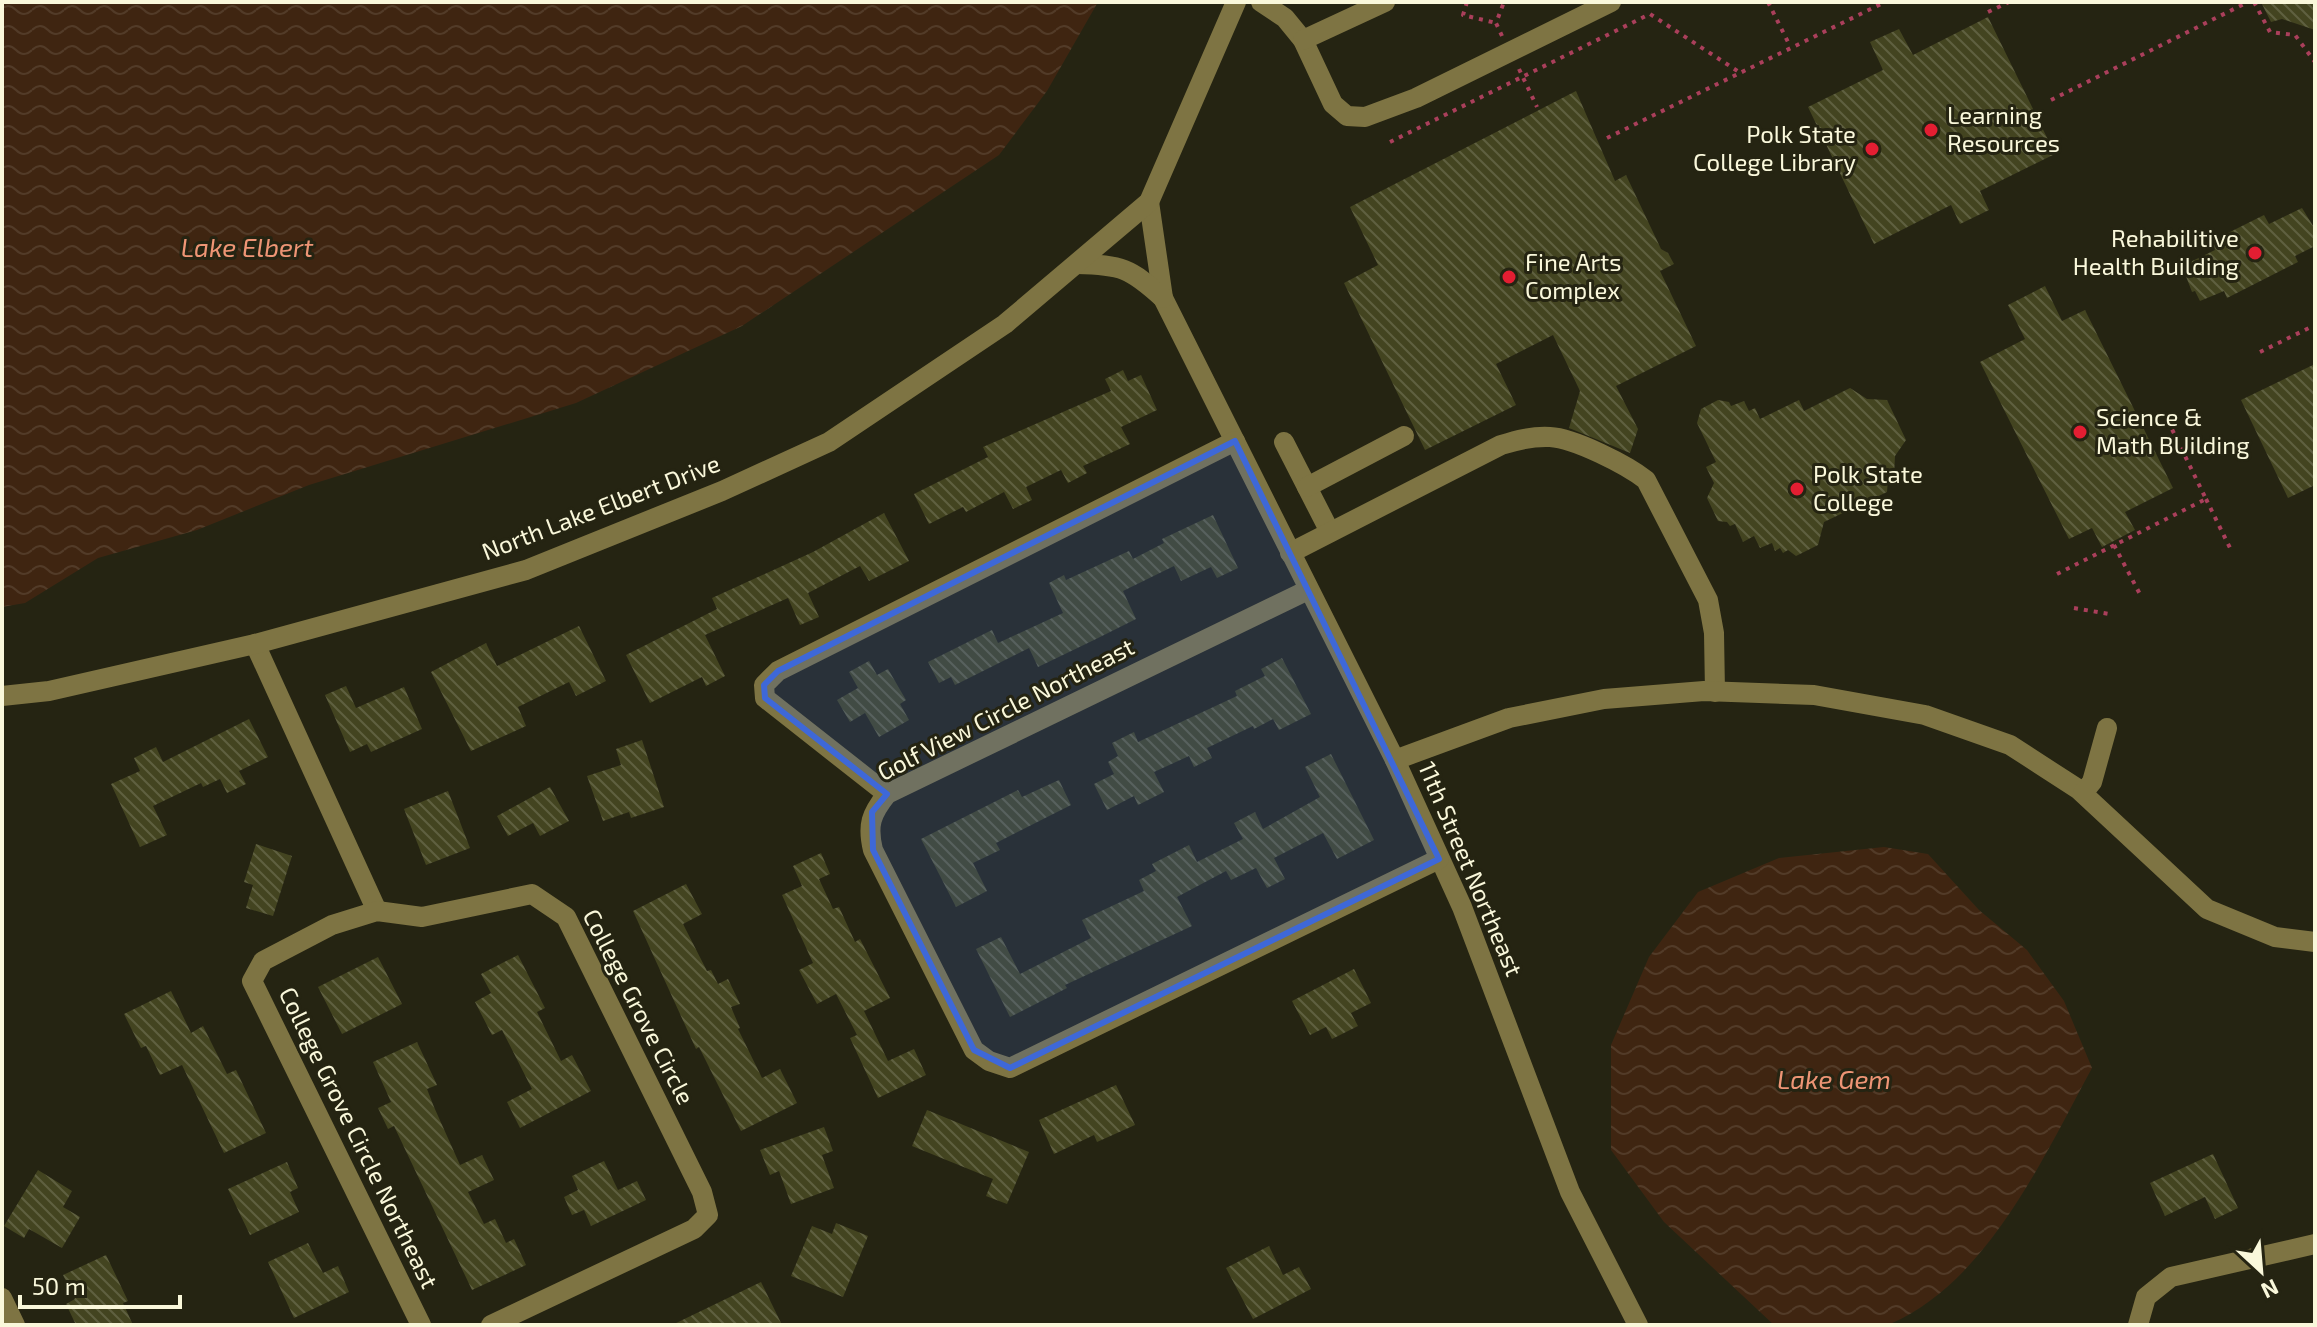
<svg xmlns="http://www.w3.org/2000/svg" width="2317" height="1327" font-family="'Exo 2',sans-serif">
  <defs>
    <pattern id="water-waves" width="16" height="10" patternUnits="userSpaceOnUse" patternTransform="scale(2)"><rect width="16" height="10" fill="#3f2511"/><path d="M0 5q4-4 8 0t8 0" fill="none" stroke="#523b28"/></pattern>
    <pattern id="building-back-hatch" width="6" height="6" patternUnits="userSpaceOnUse" patternTransform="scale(2)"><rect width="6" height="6" fill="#434420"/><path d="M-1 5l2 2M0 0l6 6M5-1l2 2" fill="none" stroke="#5f6040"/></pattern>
  </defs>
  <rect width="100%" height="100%" fill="#252412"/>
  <g fill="url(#water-waves)">
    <path d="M2 2H1098L1047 91 999 155 742 326 576 403 309 485 197 530 98 558 25 603 2 607Z"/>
    <path d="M1884 847 1928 854 1979 910 2027 950 2064 1001 2092 1068C2044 1156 1988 1282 1890 1324 1873 1327 1798 1325 1774 1325L1664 1222 1611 1150V1045L1649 957 1698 892 1779 858Z"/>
  </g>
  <g fill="url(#building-back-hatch)">
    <path d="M2261 2H2315V30L2282 19 2271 22Z"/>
    <path d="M1988 17 2055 154 1980 191 1989 210 1960 224 1951 205 1874 244 1808 107 1883 70 1870 42 1899 29 1913 55Z"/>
    <path d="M1576 91 1615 181 1626 175 1661 249 1668 253 1674 264 1660 271 1696 346 1616 386 1638 429 1630 453 1569 428 1580 391 1553 335 1496 364 1516 405 1425 450 1344 283 1378 265 1350 207Z"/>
    <path d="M2302 208 2315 229V246L2295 256 2298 262 2227 298 2224 291 2200 301 2195 291 2192 292 2182 266 2215 250 2212 241 2264 215 2269 224Z"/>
    <path d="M2045 286 2062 321 2085 310 2173 488 2125 512 2135 530 2102 547 2092 528 2069 539 1980 362 2025 339 2008 305Z"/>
    <path d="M2315 364V485L2288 498 2241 400Z"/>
    <path d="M1123 370 1128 381 1141 375 1157 410 1121 427 1130 444 1083 466 1087 473 1068 483 1061 470 1026 487 1032 500 1013 509 1004 492 966 512 963 507 929 524 914 494 988 457 983 447 1111 391 1105 379Z"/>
    <path d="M1850 388 1867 399 1887 400 1906 440 1895 456 1894 476 1888 479 1887 492 1824 522 1818 545 1796 556 1788 550 1783 553 1780 548 1775 551 1772 543 1760 548 1754 536 1743 542 1735 524 1730 526 1727 522 1718 521 1707 498 1714 483 1706 467 1716 462 1697 423 1701 409 1718 400 1729 402 1731 406 1744 401 1749 411 1755 408 1760 419 1799 400 1804 411Z"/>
    <path d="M884 513 909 561 869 581 860 566 808 593 819 617 800 625 788 598 705 635 725 676 706 686 702 677 650 703 626 655 717 609 712 598 813 552Z"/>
    <path d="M1213 515 1238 568 1217 578 1211 567 1181 581 1174 566 1123 591 1136 619 1094 640 1038 667 1029 648 955 685 951 677 939 683 928 662 992 630 998 643 1063 613 1049 583 1064 575 1066 580 1129 551 1133 559 1164 543 1162 539Z"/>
    <path d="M579 626 606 681 576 696 569 682 518 707 526 726 471 751 431 672 486 643 497 666Z"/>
    <path d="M1282 658 1311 714 1279 730 1273 719 1254 729 1253 726 1207 748 1212 758 1194 767 1189 756 1154 772 1164 792 1138 805 1134 796 1107 810 1094 784 1114 774 1108 762 1118 756 1112 743 1134 732 1138 742 1237 696 1235 691 1265 676 1261 669Z"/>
    <path d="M869 661 877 675 888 669 906 700 900 704 909 720 879 737 865 713 850 722 837 700 858 688 849 672Z"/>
    <path d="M346 686 356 708 404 687 422 729 371 752 367 744 350 752 325 695Z"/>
    <path d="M249 719 268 757 239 771 246 784 227 793 220 779 203 787 201 783 153 806 167 835 140 847 111 784 140 771 134 758 156 747 163 762Z"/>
    <path d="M642 740 664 807 631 818 629 812 603 821 587 776 621 765 616 749Z"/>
    <path d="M1331 754 1374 840 1337 859 1323 833 1274 858 1285 879 1267 888 1256 868 1231 880 1226 871 1177 897 1192 926 1065 985 1067 988 1010 1017 976 949 1001 937 1020 974 1091 938 1082 920 1144 891 1139 880 1156 871 1152 864 1189 845 1197 862 1243 839 1234 823 1255 812 1263 829 1320 797 1305 767Z"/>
    <path d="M1059 780 1071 805 996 843 1000 850 973 863 987 891 956 907 921 839 1018 790 1022 797Z"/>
    <path d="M550 787 569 821 540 836 533 823 508 836 497 816Z"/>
    <path d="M448 791 470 848 426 865 404 809Z"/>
    <path d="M256 844 292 856 273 916 246 908 253 885 244 882Z"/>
    <path d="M821 853 830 874 819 879 833 909 839 907 855 942 860 939 890 998 864 1011 888 1061 914 1049 926 1075 878 1098 850 1038 857 1035 836 994 817 1004 799 970 813 963 782 895 802 886 793 866Z"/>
    <path d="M686 884 702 914 683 924 707 971 711 970 718 984 728 979 740 1004 731 1007 740 1028 738 1029 762 1078 780 1069 797 1103 741 1131 699 1047 696 1049 633 911Z"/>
    <path d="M518 955 545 1008 537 1012 561 1061 572 1055 591 1091 520 1128 507 1102 532 1089 502 1030 492 1035 475 1002 491 993 481 974Z"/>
    <path d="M378 957 402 1004 342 1034 318 987Z"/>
    <path d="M1354 969 1371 1003 1351 1013 1358 1026 1332 1039 1326 1027 1310 1035 1292 1001Z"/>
    <path d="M171 991 191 1033 203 1026 227 1074 236 1070 266 1133 224 1153 182 1065 160 1075 146 1046 141 1048 124 1014Z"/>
    <path d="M417 1042 437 1085 427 1089 434 1107 460 1165 482 1155 494 1180 468 1192 484 1224 495 1219 506 1243 514 1239 526 1265 472 1290 394 1126 388 1129 378 1108 391 1102 373 1062Z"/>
    <path d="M1116 1085 1135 1125 1097 1142 1094 1135 1054 1154 1039 1120Z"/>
    <path d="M927 1110 1029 1152 1007 1204 986 1196 993 1179 912 1146Z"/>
    <path d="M824 1127 833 1151 822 1155 834 1188 791 1204 779 1171 770 1175 760 1150Z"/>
    <path d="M2213 1154 2238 1208 2215 1219 2205 1197 2165 1216 2150 1183Z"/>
    <path d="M604 1161 618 1190 637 1181 646 1200 591 1226 584 1210 572 1215 564 1197 578 1190 572 1176Z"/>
    <path d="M287 1162 298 1188 290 1192 299 1212 250 1235 228 1189Z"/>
    <path d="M38 1170 72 1191 63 1207 80 1217 62 1248 29 1229 24 1238 4 1226Z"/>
    <path d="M836 1223 868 1236 843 1297 791 1276 812 1226 832 1234Z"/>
    <path d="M308 1243 323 1273 338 1266 349 1292 294 1318 268 1262Z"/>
    <path d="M1269 1246 1283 1275 1299 1267 1311 1289 1253 1319 1226 1268Z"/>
    <path d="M106 1255 128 1301 123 1303 133 1325H76L66 1304 75 1299 63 1275Z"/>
    <path d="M761 1282 782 1325H672Z"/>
  </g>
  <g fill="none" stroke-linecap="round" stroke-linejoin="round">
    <g stroke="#aa3f5b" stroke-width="4" stroke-dasharray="4 6" stroke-linecap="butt">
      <path d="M1467 2 1463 15 1496 23"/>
      <path d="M1768 2 1790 46"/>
      <path d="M2254 2 2270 32 2295 35 2315 62"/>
      <path d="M1988 12 2009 2"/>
      <path d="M1502 36 1496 23 1504 2"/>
      <path d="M1519 69 1537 107"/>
      <path d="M2051 100 2248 2"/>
      <path d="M1607 138 1885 2"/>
      <path d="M1390 142 1650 14 1739 72"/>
      <path d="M2260 352 2315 325"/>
      <path d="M2206 499 2232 552"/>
      <path d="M2114 545 2142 598"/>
      <path d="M2057 574 2206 499 2165 415"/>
      <path d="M2074 608 2109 614"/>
    </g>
    <g stroke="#7e7443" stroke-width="20">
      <path d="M1261 2 1285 18 1303 40 1333 104 1347 116 1365 117 1416 98 1611 2"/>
      <path d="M1303 40 1385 2"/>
      <path d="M1149 202 1163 298 1395 760 1462 907 1570 1192 1638 1325"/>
      <path d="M1077 264C1122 265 1130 268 1163 298"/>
      <path d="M1284 442 1330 532"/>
      <path d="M1307 487 1404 436"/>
      <path d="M1290 553 1501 445C1517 440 1532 436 1550 437 1574 438 1627 465 1646 480L1708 600 1714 633 1715 692"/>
      <path d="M1308 590 887 794C871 814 867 825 873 850L974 1050 989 1061 1010 1068 1439 859"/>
      <path d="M255 644 377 911"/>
      <path d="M2 696 49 691 255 644 526 570 722 491 829 442 1005 324 1149 202 1236 2"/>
      <path d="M1395 760 1509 718 1604 699 1704 691 1814 695 1925 715 2010 745 2078 789 2207 909 2275 937 2315 942"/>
      <path d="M2083 793 2092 782 2107 728"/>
      <path d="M887 794 765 698 764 685 778 671 1235 441"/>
      <path d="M2 1298 15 1325"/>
      <path d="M421 1325 252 981 263 961 332 925 377 911 422 917 532 894 566 917 702 1192 708 1215 694 1229 491 1325"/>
      <path d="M2138 1325 2146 1297 2171 1277 2315 1244"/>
    </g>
  </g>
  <path fill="#3e68d8" fill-opacity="0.2" stroke="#3e68d8" stroke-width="6" stroke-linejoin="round" d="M1235 441 1439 859 1010 1068 974 1050 873 850 872 812 887 794 765 698 764 685 778 671Z"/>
  <g fill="#e31e32" stroke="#252412" stroke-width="3">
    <circle cx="1931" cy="130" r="8"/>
    <circle cx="1872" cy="149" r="8"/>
    <circle cx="2255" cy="253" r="8"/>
    <circle cx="1509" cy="277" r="8"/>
    <circle cx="2080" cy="432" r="8"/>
    <circle cx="1797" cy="489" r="8"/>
  </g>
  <g text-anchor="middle" stroke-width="6" stroke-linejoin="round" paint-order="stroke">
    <g font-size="24" fill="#faf8db" stroke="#252412" text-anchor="start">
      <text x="1947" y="124">Learning<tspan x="1947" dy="28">Resources</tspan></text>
      <text x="1856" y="143" text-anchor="end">Polk State<tspan x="1856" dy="28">College Library</tspan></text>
      <text x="2239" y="247" text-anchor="end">Rehabilitive<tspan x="2239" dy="28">Health Building</tspan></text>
      <text x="1525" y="271">Fine Arts<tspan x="1525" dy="28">Complex</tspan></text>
      <text x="2096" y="426">Science &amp;<tspan x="2096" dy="28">Math BUilding</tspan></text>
      <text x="1813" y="483">Polk State<tspan x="1813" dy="28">College</tspan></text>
    </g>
    <g font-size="24" fill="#faf8db" stroke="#252412">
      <text transform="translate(601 508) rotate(-21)" y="8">North Lake Elbert Drive</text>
      <text transform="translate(1006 710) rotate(-27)" y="8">Golf View Circle Northeast</text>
      <text transform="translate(1470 869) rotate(67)" y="8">11th Street Northeast</text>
      <text transform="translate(638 1007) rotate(63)" y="8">College Grove Circle</text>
      <text transform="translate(358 1138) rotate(64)" y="8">College Grove Circle Northeast</text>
    </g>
    <g font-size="26" font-style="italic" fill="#ee9575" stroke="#252412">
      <text x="247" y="257">Lake Elbert</text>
      <text x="1834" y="1089">Lake Gem</text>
    </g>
  </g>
  <rect width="2317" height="1327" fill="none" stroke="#faf8db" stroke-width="8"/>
  <g transform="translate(2261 1271) rotate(154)" stroke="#252412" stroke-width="6" paint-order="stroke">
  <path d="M0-6L14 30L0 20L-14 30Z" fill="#faf8db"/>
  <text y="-12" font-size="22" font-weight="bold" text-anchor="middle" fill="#faf8db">N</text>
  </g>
  <path d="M20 1295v12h160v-12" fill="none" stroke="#faf8db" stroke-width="4"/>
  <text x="32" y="1295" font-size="24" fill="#faf8db" stroke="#252412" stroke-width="6" paint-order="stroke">50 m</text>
</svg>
